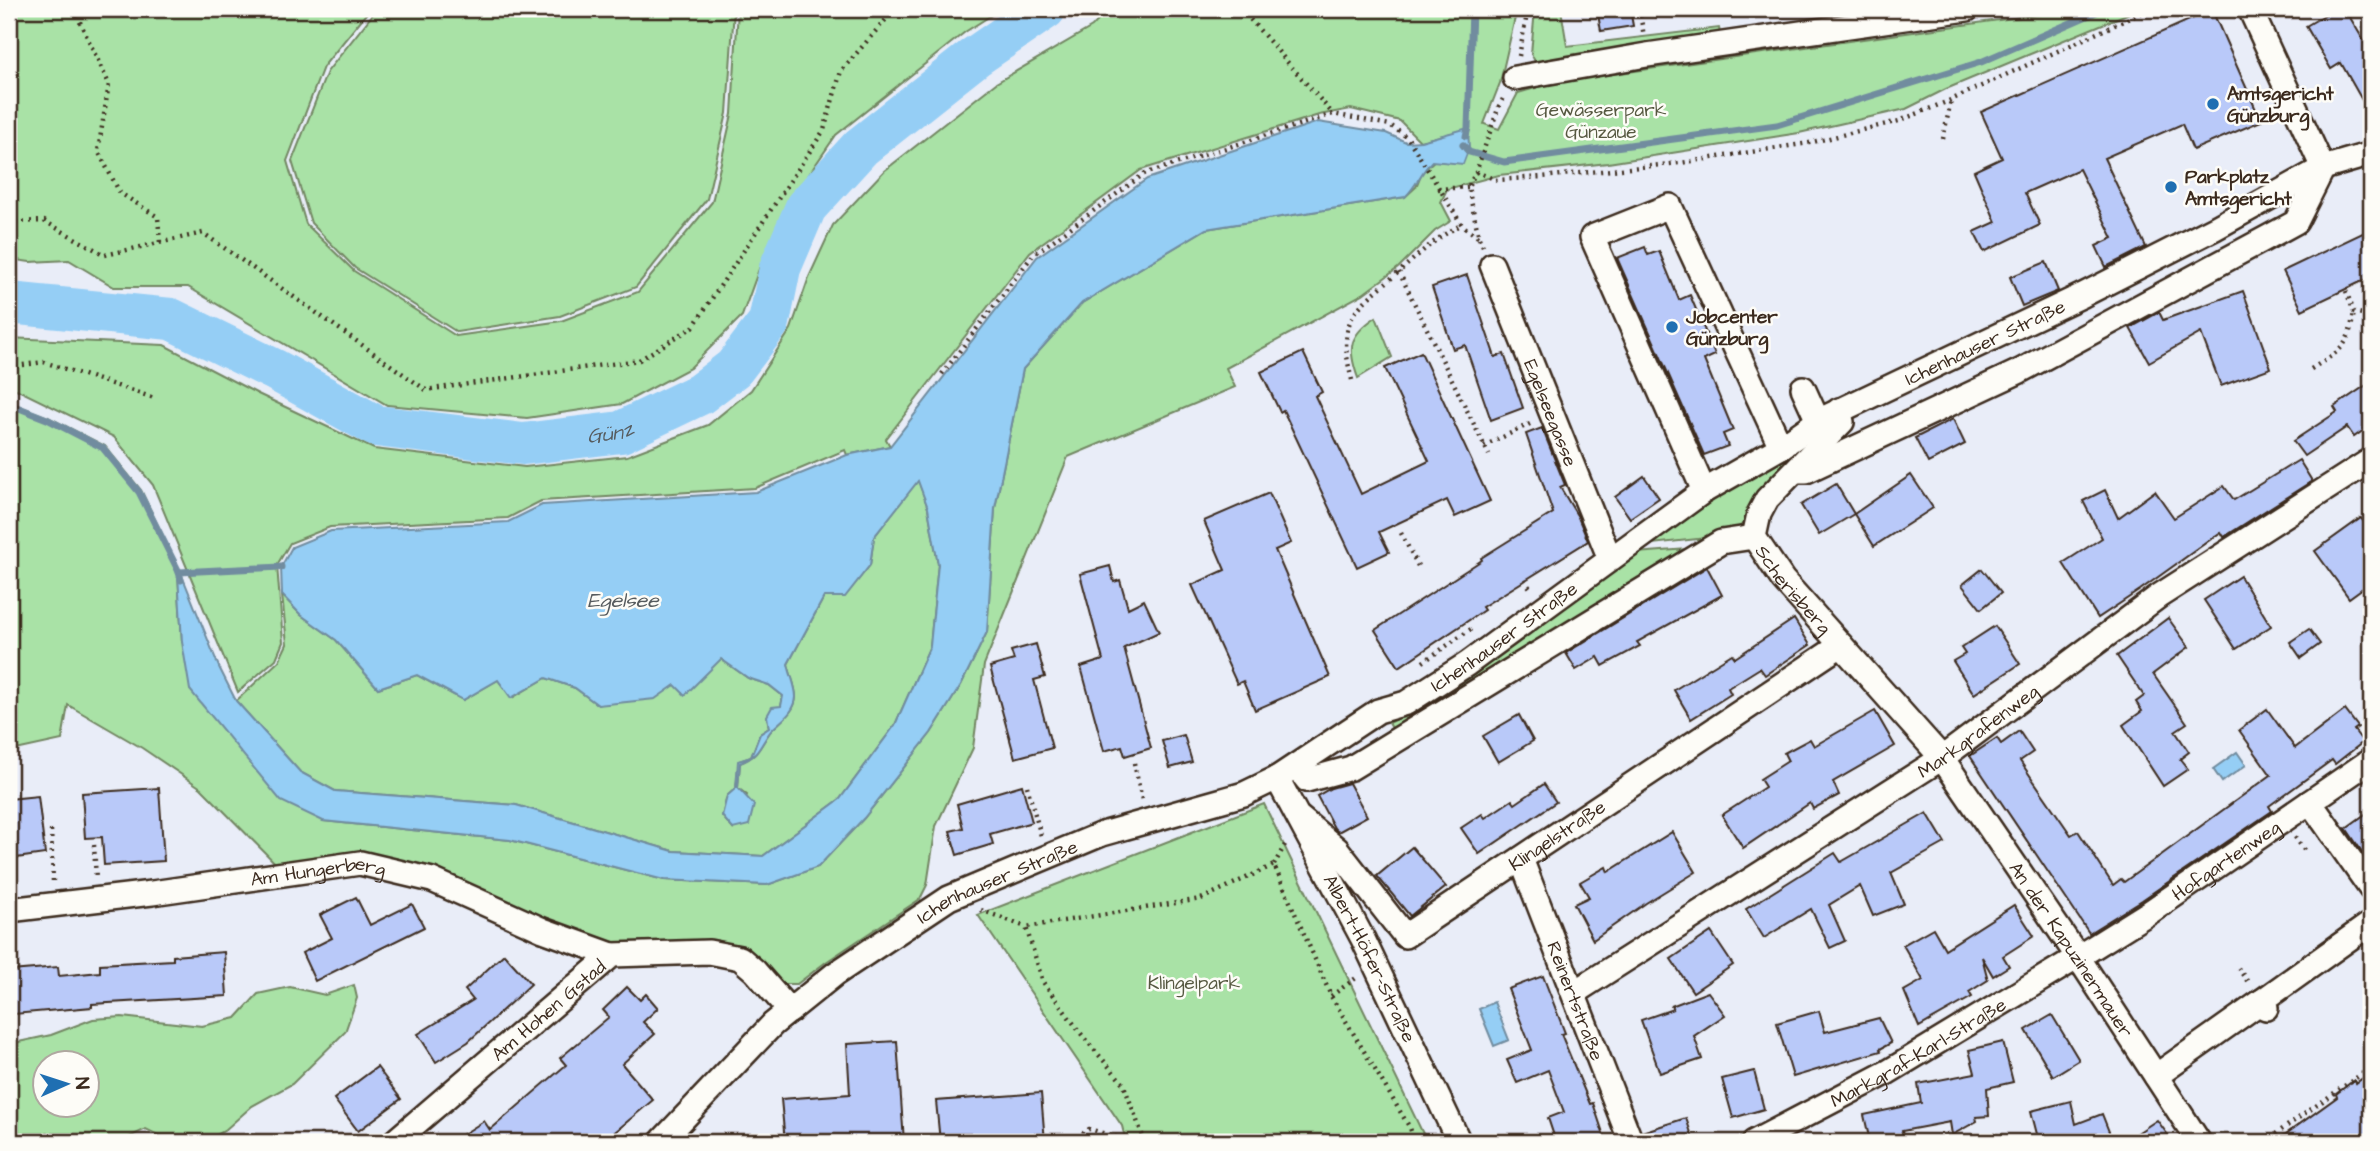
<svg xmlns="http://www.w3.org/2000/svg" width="2380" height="1151" font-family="'Architects Daughter',sans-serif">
  <rect width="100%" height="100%" fill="#e9edf8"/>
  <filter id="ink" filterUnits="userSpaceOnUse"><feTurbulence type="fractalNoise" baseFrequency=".0143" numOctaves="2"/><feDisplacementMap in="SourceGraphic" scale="14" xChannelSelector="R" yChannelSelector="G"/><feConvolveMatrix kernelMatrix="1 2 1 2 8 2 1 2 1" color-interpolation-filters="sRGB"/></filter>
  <g filter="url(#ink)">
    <g fill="#a9e2a6" stroke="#728662" stroke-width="2" fill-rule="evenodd">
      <path d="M9 9H370L323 67 287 161 306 224 354 271 456 336 561 321 638 292 712 202 732 114 738 9H1001L965 32 836 135 794 196 763 258 742 316 690 368 622 404 527 418 387 405 188 287H114L69 260 30 262 9 259Z"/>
      <path d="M377 9H734L727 113 707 199 636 287 560 316 457 332 355 268 311 223 292 161 327 72Z"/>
      <path d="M1109 9H1517L1500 83 1484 124 1499 129 1518 93 1556 82 2064 11V9H2139L1946 89 1906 109 1799 133 1608 163 1499 175 1447 189 1441 202 1451 221 1435 231 1398 268 1363 294 1226 368 1235 387 1068 457 984 665 973 748 936 826 927 885 920 899 826 962 797 984H784L747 947 627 948 380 864 284 872 201 788 142 748 68 705 62 740 16 750 9 749V402L48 417 105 446 141 490 181 573 178 574 182 642 323 821 510 840 664 880 767 885 818 867 864 818 931 733 961 685 987 632 995 508 1023 369 1082 303 1206 229 1405 197 1416 187 1422 172 1468 129 1420 141 1400 121 1351 109 1319 115 1141 170 1030 252 886 439 890 446 847 455 845 450 755 488 541 501 508 518 330 527 290 543 277 565 283 642 276 659 238 692 153 485 114 437 12 387 9 388V338L164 345 258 394 374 449 525 467 627 456 708 425 751 390 791 329 809 277 833 225 884 171 996 83 1092 27Z"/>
      <path d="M1535 9H1561L1567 46 1719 28 1721 38 1540 70 1531 54Z"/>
      <path d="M1376 317 1392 357 1358 378C1347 348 1349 335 1376 317Z"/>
      <path d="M1809 436 1813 443 1749 520 1725 536 1652 544 1649 541Z"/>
      <path d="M918 480 928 508 938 564 930 646 895 725 840 799 763 856 673 851 516 805 335 791 300 772 236 701 279 661 287 644 282 595 301 615 336 640 378 688 417 675 463 700 498 680 512 698 546 678 575 688 598 705 675 685 721 659 748 678 769 685 783 696 781 707 767 716 769 728 760 734 751 757 739 761 736 788 727 796 722 816 733 829 747 795 738 788 740 763C760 755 759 747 770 732 778 722 795 714 796 697 796 687 790 674 788 664L824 597 845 596 870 565 874 537Z"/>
      <path d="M1701 548 1396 735 1389 723 1438 695 1636 553Z"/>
      <path d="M1264 804 1427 1142H1126L1122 1126 978 915Z"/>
      <path d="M354 985 357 998 345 1032 292 1084 252 1106 224 1131 204 1142H172L146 1129 119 1142H9V1044L51 1035 93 1019 122 1017 202 1026 236 1018 258 994 290 987 325 995ZM46 1064H88V1106H46Z"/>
    </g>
    <g fill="#95cef5" stroke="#718c9f" stroke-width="2">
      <path d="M1318 122 1386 133 1406 142 1421 141 1468 128 1469 148 1463 164 1432 161C1420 173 1417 186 1405 197L1206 229 1082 303 1023 369 995 508 987 632 961 685 931 733 864 818 818 867 767 885 664 880 510 840 323 821 281 801 190 690 182 642 178 574 181 573 219 667 236 701 300 772 335 791 516 805 673 851 763 856 840 799 895 725 930 646 938 564 928 508 918 481 874 537 870 565 845 597H824L788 664C790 674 796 687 796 697 795 714 778 722 770 732 759 747 760 755 740 763L738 788 754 805 749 825 733 829 722 816 727 796 736 788 738 761 751 757 760 734 769 728 767 716 772 707 781 706 783 696 769 685 748 678 721 659 685 695 675 685 655 699 598 705 575 688 546 678 511 698 498 680 463 700 417 675 378 688 336 640 301 615 282 595 281 567 292 547 331 531 508 522 542 505 756 492 847 455 890 446 1037 257 1147 179Z"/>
      <path d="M2237 752 2246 765 2222 782 2213 769Z"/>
      <path d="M1494 1002 1509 1040 1494 1046 1479 1009Z"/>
    </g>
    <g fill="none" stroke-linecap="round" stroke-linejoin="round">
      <g stroke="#718c9f" stroke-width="7">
        <path d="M1466 136 1468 128 1472 9"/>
        <path d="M1463 145 1469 152 1504 162 1777 125 1981 62 2103 9"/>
        <path d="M9 404 47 419 103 448 139 492 179 572 181 580"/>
        <path d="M179 572 281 567"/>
      </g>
      <path stroke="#95cef5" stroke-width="42" id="s1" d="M9 303 171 319 275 370 376 426 523 444 621 432 700 394 734 368 769 322 780 268 806 207 861 147 975 57 1045 9"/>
    </g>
    <g fill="#b9c9f9" stroke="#3b2a1e" stroke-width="2">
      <path d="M1597 9H1630L1633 26 1601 31Z"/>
      <path d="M2335 9H2345L2371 53V116L2341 63 2331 69 2306 26Z"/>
      <path d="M2212 10 2261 121 2193 150 2182 124 2104 158 2146 247 2106 267 2096 246 2113 238 2079 169 2025 193 2040 225 1984 252 1974 232 1996 222 1974 171 2002 158 1981 112Z"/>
      <path d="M2371 229V277L2302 310 2283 271Z"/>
      <path d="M1645 247 1648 255 1659 251 1679 300 1690 295 1715 355 1704 360 1733 430 1723 434 1728 446 1704 455 1617 258Z"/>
      <path d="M2046 262 2058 291 2022 306 2010 277Z"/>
      <path d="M1467 275 1495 357 1504 354 1523 408 1491 420 1465 345 1453 349 1432 287Z"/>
      <path d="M2243 291 2271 368 2221 386 2201 333 2149 362 2130 328 2159 312 2163 320Z"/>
      <path d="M1303 352 1322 392 1315 396 1361 494 1429 461 1385 368 1421 352 1490 501 1455 517 1447 500 1379 532 1389 552 1357 567 1283 410 1280 412 1261 372Z"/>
      <path d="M2371 382V425L2354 437 2347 427 2304 456 2293 441 2337 412 2334 407Z"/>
      <path d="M1953 419 1965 444 1928 463 1915 438Z"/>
      <path d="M1542 428 1565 485 1560 487 1578 517 1588 541 1482 607 1484 610 1399 667 1375 630 1482 560 1481 558 1553 513 1526 434Z"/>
      <path d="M2299 460 2312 481 2224 537 2221 532 2140 590 2098 618 2063 563 2102 538 2083 501 2105 490 2118 518 2155 491 2174 518 2224 486 2234 500Z"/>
      <path d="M1911 475 1933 508 1874 546 1854 514Z"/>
      <path d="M1644 476 1659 498 1630 518 1615 497Z"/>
      <path d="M1836 484 1854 514 1819 535 1801 505Z"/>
      <path d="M1269 493 1291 543 1275 550 1330 677 1255 710 1243 681 1237 684 1192 585 1225 570 1204 521Z"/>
      <path d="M2361 518 2371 532V582L2349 598 2315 551Z"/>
      <path d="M1110 566 1114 582 1120 580 1128 608 1144 600 1159 632 1124 648 1151 748 1125 756 1122 746 1104 751 1081 667 1103 660 1080 574Z"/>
      <path d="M1707 567 1722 595 1637 642 1640 646 1603 666 1598 657 1576 670 1566 653Z"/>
      <path d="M1982 569 2001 593 1981 609 1962 585Z"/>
      <path d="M2240 576 2271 626 2236 649 2204 600Z"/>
      <path d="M2168 618 2189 647 2153 674 2187 723 2175 731 2189 752 2180 759 2188 769 2163 786 2123 725 2142 711 2136 702 2144 696 2117 656Z"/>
      <path d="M1794 619 1810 645 1765 675 1760 668 1728 688 1731 694 1691 719 1674 690 1732 654 1735 658Z"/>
      <path d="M1995 626 2020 664 1974 694 1953 661 1965 654 1961 648Z"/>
      <path d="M2309 629 2320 644 2301 658 2290 642Z"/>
      <path d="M1036 644 1045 677 1034 680 1052 748 1015 758 990 667 1014 660 1011 651Z"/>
      <path d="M2267 709 2295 748 2345 710 2358 727 2354 730 2363 742 2335 764 2332 760 2269 806 2272 811 2142 900 2089 933 1970 756 1997 738 2001 744 2019 731 2033 752 2020 761 2071 835 2078 831 2113 885 2121 879 2124 882 2271 775 2239 730Z"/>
      <path d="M1875 711 1895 746 1833 782 1839 795 1813 809 1810 803 1743 848 1722 815 1765 787 1760 779 1788 761 1784 753 1810 739 1814 746Z"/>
      <path d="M1519 715 1533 741 1498 762 1483 736Z"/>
      <path d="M1184 735 1192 762 1170 768 1162 741Z"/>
      <path d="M1349 783 1367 816 1338 832 1334 828 1317 796 1331 788Z"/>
      <path d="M1544 784 1556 802 1479 854 1461 828 1482 814 1485 818 1512 800 1515 804Z"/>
      <path d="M1022 785 1032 822 990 834 993 844 957 855 950 831 963 828 957 804Z"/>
      <path d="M159 788 164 861 104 865 102 837 85 838 82 793Z"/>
      <path d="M38 796 45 854 9 859V799Z"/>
      <path d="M2371 810V865L2346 828Z"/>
      <path d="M1927 813 1945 843 1891 873 1904 904 1873 916 1860 886 1829 905 1845 941 1830 948 1811 909 1764 938 1746 909 1835 853 1841 862Z"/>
      <path d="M1672 832 1696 872 1646 903 1593 940 1574 904 1589 897 1580 882 1606 867 1608 872Z"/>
      <path d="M1412 847 1446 887 1410 916 1377 876Z"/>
      <path d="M356 897 370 925 412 904 424 927 315 981 302 953 332 938 320 915Z"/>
      <path d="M2014 905 2034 936 2003 956 2009 966 1993 976 1982 957 1988 980 1969 992 1972 997 1919 1027 1904 991 1923 980 1903 945 1933 928 1945 949Z"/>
      <path d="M1711 932 1733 965 1693 992 1671 959Z"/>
      <path d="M224 952 227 996 92 1004V1007L14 1014 11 971 58 967 59 976 100 972V964L173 960V956Z"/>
      <path d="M504 954 531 984 468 1042 436 1062 418 1034 473 1000 465 990Z"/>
      <path d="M1543 976 1565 1033 1561 1034 1590 1104 1593 1103 1606 1142H1556L1548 1118 1564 1112 1548 1070 1517 1083 1507 1060 1532 1050 1508 989Z"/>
      <path d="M627 987 640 1000 646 994 658 1008 643 1022 655 1034 622 1064 653 1100 603 1142H451L484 1121 490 1130 566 1065 560 1058 609 1017 603 1010Z"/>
      <path d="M1708 992 1725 1015 1694 1036 1702 1059 1660 1073 1641 1020 1673 1009 1671 1006Z"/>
      <path d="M1819 1011 1825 1032 1879 1018 1891 1043 1880 1049 1881 1051 1793 1077 1777 1023Z"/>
      <path d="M2052 1015 2079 1060 2053 1076 2026 1030Z"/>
      <path d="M897 1041 904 1142H785L781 1099 850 1094 847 1044Z"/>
      <path d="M2003 1042 2013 1082 1987 1088 1989 1116 1976 1117 1977 1121 1952 1135 1950 1122 1902 1131 1904 1142H1870L1864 1115 1921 1103 1918 1084 1975 1073 1969 1050Z"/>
      <path d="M377 1067 401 1099 358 1131 334 1099Z"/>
      <path d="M1754 1071 1764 1109 1733 1118 1722 1079Z"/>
      <path d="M2371 1072V1142H2275L2337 1097 2336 1094 2354 1080 2356 1083Z"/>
      <path d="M1041 1093 1045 1142H940L936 1101Z"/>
      <path d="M2071 1101 2076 1124 2102 1114 2113 1142H2032L2038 1138 2031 1111Z"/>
      <path d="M1686 1118 1694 1142H1645L1642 1132Z"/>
      <path d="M2157 1120 2173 1142H2124Z"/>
    </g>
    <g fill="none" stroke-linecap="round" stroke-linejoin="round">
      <g stroke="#3b2a1e" stroke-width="28">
        <g id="minor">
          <path d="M2250 9 2323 168"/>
          <path d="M1515 78 1647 55 1967 9"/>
          <path id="s2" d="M1492 265 1610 559"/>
          <path d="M1803 388 1818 421"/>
          <path id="s3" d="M1839 410 1842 422 1767 499 1759 514 1754 537 1783 580 1942 758 2078 957 2199 1142"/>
          <path d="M1799 471H1806L2020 371 2296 222 2323 168"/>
          <path d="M1704 491 1592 237 1670 206 1781 447"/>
          <path d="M1296 766 1307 780 1351 768 1721 542 1754 537"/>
          <path id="s4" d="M1277 778 1363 939 1459 1142"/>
          <path d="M2310 802 2371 889"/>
          <path id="s5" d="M1300 818 1337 849 1405 936 1841 645"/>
          <path id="s6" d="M1521 859 1631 1142"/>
          <path id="s7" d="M9 910 152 893 360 863 432 880 543 930 612 955"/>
          <path id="s8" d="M1575 992 1942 758 2159 596 2371 460"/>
          <path d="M2262 1001 2371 923"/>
          <path d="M2156 1076 2262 1001 2266 1008"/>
          <path id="s9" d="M394 1142 612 955 709 952 740 958 755 971 790 1011"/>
          <path id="s10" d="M661 1142 773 1024 835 974 949 898 1102 834 1244 794 1277 778 1378 711 1406 703 1467 664 1704 491 1781 447 1818 421 2083 295 2215 228 2323 168 2371 154"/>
          <path id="s11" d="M1754 1142 1888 1072 2078 957 2150 912 2371 760"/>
        </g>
      </g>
      <g stroke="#3b2a1e" stroke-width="4.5" stroke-dasharray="2 5" stroke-linecap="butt">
        <path d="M74 9 109 84 98 151 120 193 158 217 160 243"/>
        <path d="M1241 9 1333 114"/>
        <path d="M1639 9 1644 36"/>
        <path d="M1719 9 1721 22"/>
        <path d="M1519 56 1528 9"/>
        <path d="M1943 139 1951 100"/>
        <path d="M1476 172 1497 180 1542 177 1680 163 1809 143 1899 121 1951 100 2145 11V9"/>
        <path d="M1438 189 1468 187"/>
        <path d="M9 222 44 221 105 255 203 233 426 390 639 360 693 327 824 130 841 71 895 9"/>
        <path d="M1483 246 1479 238 1468 187 1476 172 1499 106 1504 97"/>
        <path d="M1399 272 1489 455"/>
        <path d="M2346 291 2354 312 2371 316"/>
        <path d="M9 367 44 362 154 398"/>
        <path d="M2311 369C2341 350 2348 349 2354 312"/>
        <path d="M942 374 1033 255 1144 174 1333 114 1390 125 1408 138 1462 225 1479 238"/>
        <path d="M1352 380C1335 316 1356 309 1400 271 1423 251 1434 239 1461 225"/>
        <path d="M1484 446 1534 422"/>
        <path d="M1401 533 1418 566"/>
        <path d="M1524 580 1531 589"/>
        <path d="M1423 662 1474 627"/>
        <path d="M1134 763 1142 800"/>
        <path d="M1027 786 1041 836"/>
        <path d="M51 830 53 882"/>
        <path d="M2295 837 2304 850"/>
        <path d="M94 845 96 879"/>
        <path d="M1274 865 1287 841"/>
        <path d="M981 910 1026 927"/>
        <path d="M2238 968 2250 985"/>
        <path d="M1331 996 1356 978"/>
        <path d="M1071 1142 1089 1129 1133 1142"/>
        <path d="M1145 1142 1123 1083 1085 1039 1043 982 1026 927 1201 899 1274 865 1331 996 1410 1128 1415 1142"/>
        <path d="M2264 1142 2363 1073 2371 1075"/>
      </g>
      <use href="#minor" stroke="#fdfcf7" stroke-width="23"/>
    </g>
  </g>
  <g fill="#1f6fb2" stroke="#fdfcf7" stroke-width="2.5">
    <circle cx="2213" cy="104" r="7"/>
    <circle cx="2171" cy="187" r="7"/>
    <circle cx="1672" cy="327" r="7"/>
  </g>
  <g text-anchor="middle" stroke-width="5" stroke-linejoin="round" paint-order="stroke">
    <g font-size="19" font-weight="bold" fill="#3b2a1e" stroke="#fdfcf7" text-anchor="start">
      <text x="2227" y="100">Amtsgericht<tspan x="2227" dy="22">Günzburg</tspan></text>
      <text x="2185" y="183">Parkplatz<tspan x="2185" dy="22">Amtsgericht</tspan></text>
      <text x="1686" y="323">Jobcenter<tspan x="1686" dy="22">Günzburg</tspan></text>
    </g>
    <g font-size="19" fill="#565840" stroke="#fdfcf7">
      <text x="1601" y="116">Gewässerpark<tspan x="1601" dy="22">Günzaue</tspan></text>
      <text x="1194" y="989">Klingelpark</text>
    </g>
    <g font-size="19" fill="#3b2a1e" stroke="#fdfcf7">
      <text dy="7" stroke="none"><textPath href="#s10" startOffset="1564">Ichenhauser Straße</textPath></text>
      <text dy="7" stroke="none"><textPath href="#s2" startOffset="159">Egelseegasse</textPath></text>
      <text dy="7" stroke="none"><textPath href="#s3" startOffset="226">Scherisberg</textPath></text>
      <text dy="7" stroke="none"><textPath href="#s10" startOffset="998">Ichenhauser Straße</textPath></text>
      <text dy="7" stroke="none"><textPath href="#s8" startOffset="480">Markgrafenweg</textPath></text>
      <text dy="7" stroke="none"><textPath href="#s5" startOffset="341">Klingelstraße</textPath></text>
      <text dy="7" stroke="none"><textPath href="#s11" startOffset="550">Hofgartenweg</textPath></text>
      <text dy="7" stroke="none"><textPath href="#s7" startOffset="312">Am Hungerberg</textPath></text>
      <text dy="7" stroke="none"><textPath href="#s10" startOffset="430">Ichenhauser Straße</textPath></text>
      <text dy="7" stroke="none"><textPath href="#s3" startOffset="682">An der Kapuzinermauer</textPath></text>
      <text dy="7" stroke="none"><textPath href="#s4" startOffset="203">Albert-Höfer-Straße</textPath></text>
      <text dy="7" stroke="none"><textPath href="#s6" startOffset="152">Reinertstraße</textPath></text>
      <text dy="7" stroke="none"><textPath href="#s9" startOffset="203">Am Hohen Gstad</textPath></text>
      <text dy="7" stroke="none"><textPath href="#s11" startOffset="187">Markgraf-Karl-Straße</textPath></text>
    </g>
    <g font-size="21" font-style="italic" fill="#565b5e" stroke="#fdfcf7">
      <text dy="7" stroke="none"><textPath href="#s1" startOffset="630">Günz</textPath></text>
      <text x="623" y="607">Egelsee</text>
    </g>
  </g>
  <rect width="2380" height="1151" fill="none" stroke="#fdfcf7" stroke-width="35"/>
  <rect x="18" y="18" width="2345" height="1116" fill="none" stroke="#3b2a1e" stroke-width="2.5" filter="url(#ink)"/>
  <g transform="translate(66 1084) rotate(87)"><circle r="33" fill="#fdfcf7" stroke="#afa8a0" stroke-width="2"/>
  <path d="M0-5L12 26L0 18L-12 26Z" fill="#1f6fb2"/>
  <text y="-10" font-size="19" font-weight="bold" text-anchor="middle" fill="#3b2a1e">N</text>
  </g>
</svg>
